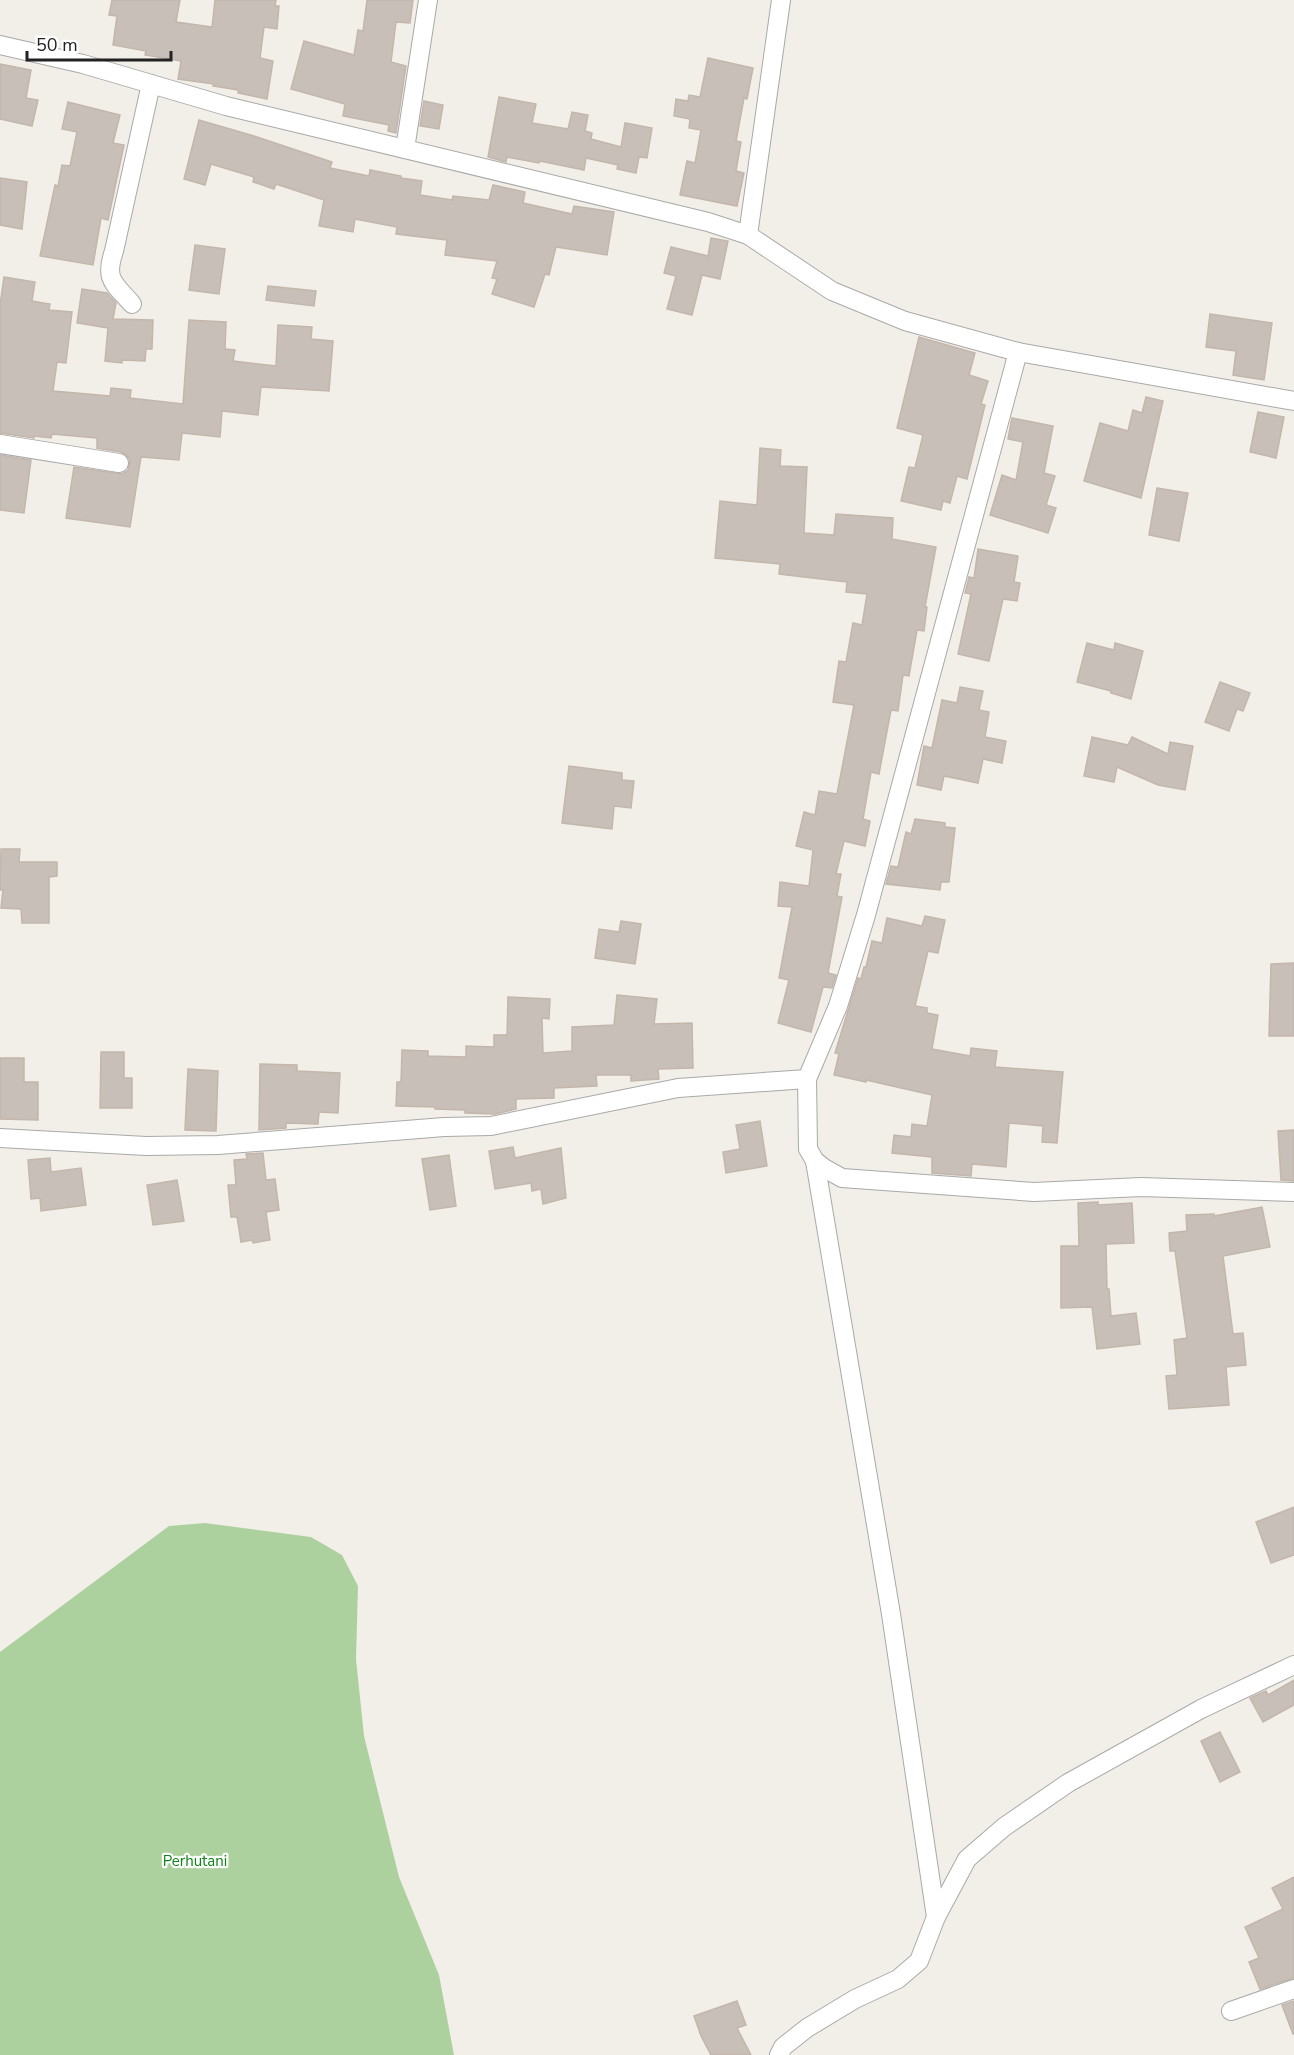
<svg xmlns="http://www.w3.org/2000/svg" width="1294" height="2055" font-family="'Nunito Sans',sans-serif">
  <rect width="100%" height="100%" fill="#f2efe9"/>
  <path fill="#add19e" d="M205 1523 311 1537 342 1555 358 1586 356 1659 364 1736 399 1877 439 1975 454 2055H0V1652L169 1526Z"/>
  <g fill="#c7bfb8" stroke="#c4b6ab" stroke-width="1.5">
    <path d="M112 0H180L176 22 212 27 215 0H276L275 6H279L277 29 264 27 260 58 273 61 267 99 238 93V90L213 86 214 84 178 79 181 61 145 55 146 51 113 45 117 16 109 15Z"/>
    <path d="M367 0H413L410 23 396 22 391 62 406 66 396 133 388 131 389 125 343 116 345 104 291 89 304 41 354 55 358 30 363 31Z"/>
    <path d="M708 58 753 68 747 99 744 98 736 141 741 142 736 171 744 173 737 206 680 195 687 161 695 163 701 130 689 128 690 119 674 116 676 99 688 101 689 95 700 97Z"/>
    <path d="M0 64 31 70 26 98 38 100 32 126 0 119Z"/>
    <path d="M499 97 536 104 532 123 568 129 572 112 588 115 585 131 592 133 591 139 621 147 625 123 652 128 647 158 639 157 636 173 617 169 618 165 586 158 584 170 540 161 539 163 507 157 506 162 488 157Z"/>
    <path d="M424 101 443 105 439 129 420 126Z"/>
    <path d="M68 102 120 115 113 143 124 145 108 220 101 218 93 265 40 256 55 185 58 186 62 165 70 166 77 132 62 129Z"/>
    <path d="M199 120 254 136 332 162 330 168 369 176 370 170 401 176V178L422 181 420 195 452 200 453 196 489 200 493 185 525 192 523 203 572 214 574 206 614 212 607 255 556 247 549 275 545 274 534 307 492 294 497 279 492 278 497 261 445 255 447 240 396 234 397 227 355 219 353 232 319 226 324 200 276 184 274 189 253 182 254 177 211 164 205 185 184 179Z"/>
    <path d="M0 178 27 182 22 229 0 225Z"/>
    <path d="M711 238 728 241 720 279 702 275 692 315 667 309 676 276 664 273 671 247 708 256Z"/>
    <path d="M195 245 225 249 219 294 189 290Z"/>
    <path d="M4 277 35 282 32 301 50 304 49 310 72 312 66 363 57 362 53 391 110 396 111 388 131 390 130 398 183 404 189 320 226 322 225 349 235 350 233 361 276 366 278 325 312 327 311 339 333 341 329 391 261 387 258 415 222 411 220 437 182 433 179 460 141 457 130 527 66 518 74 467 122 474 128 470 130 460 126 455 121 452 97 448V438L52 434 51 438 34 436V438L0 433V305Z"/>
    <path d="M268 286 316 291 314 306 266 300Z"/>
    <path d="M82 289 107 293 116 303 113 319 153 320 152 349H146L145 361 122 360V363L105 361 108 328 77 323Z"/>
    <path d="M1210 314 1272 323 1264 380 1233 375 1236 351 1206 347Z"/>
    <path d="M919 337 975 353 969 375 988 381 981 404 985 405 967 479 957 476 950 503 943 501 941 510 901 501 909 467 915 468 923 435 897 428Z"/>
    <path d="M1146 397 1163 401 1141 498 1084 481 1100 423 1128 431 1133 410 1142 413Z"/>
    <path d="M1258 412 1284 417 1276 458 1250 452Z"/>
    <path d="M1012 418 1053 426 1044 473 1055 476 1046 505 1056 508 1048 533 990 515 1002 475 1016 480 1023 442 1008 439Z"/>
    <path d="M760 448 781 450 780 466 807 467 804 533 834 535 836 514 893 518 892 539 936 547 925 607H927L924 631 917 630 909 676 903 675 898 711 891 710 879 774 871 772 863 819 870 821 865 846 844 841 836 874H841L837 896 842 897 828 973 836 975 832 988 823 987 811 1032 778 1023 789 980 779 978 792 907 778 906 780 882 809 886 813 850 796 846 804 812 815 815 819 791 837 794 854 705 833 702 839 661 846 662 853 623 862 625 867 594 846 592 847 582 779 574 780 564 715 558 720 501 757 505Z"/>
    <path d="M0 455 31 460 24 513 0 510Z"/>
    <path d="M1157 488 1188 493 1179 541 1149 535Z"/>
    <path d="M978 549 1018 556 1014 582 1020 583 1017 601 1003 599 989 661 958 654 971 594 965 593 969 577 974 578Z"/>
    <path d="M1087 643 1114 650 1115 643 1143 651 1131 699 1111 693V691L1077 682Z"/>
    <path d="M1220 682 1250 693 1243 711 1237 709 1229 731 1205 722Z"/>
    <path d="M960 687 983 691 979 710 989 712 985 737 1006 741 1002 763 983 759 978 783 944 776 941 790 917 785 924 746 932 748 942 700 957 703Z"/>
    <path d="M1092 737 1128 745 1132 737 1168 754 1170 742 1193 746 1185 790 1158 785 1117 767 1114 782 1084 776Z"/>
    <path d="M569 766 622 773V780L634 781 631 808 614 806 612 829 562 823Z"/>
    <path d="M915 819 945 823V827L955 828 949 882H941L940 890 886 884 891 866 898 867 906 832 911 834Z"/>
    <path d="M1 849H20L19 862H57V876L49 877V923H22L21 909 1 908 3 890H0Z"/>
    <path d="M925 916 945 920 938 953 928 951 915 1006 927 1008V1013L938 1015 932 1049 970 1056 971 1048 997 1051 995 1067 1063 1072 1057 1143 1042 1142 1043 1126 1009 1123 1006 1167 972 1164 971 1176 932 1173V1157L892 1153 894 1135 911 1137 912 1124 927 1126 932 1095 866 1080V1082L834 1075 839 1054 835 1053 858 978 861 979 864 967H866L872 941 882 943 887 918 922 926Z"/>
    <path d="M621 921 641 924 635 964 595 958 599 929 619 932Z"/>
    <path d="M1294 963V1036H1269L1271 964Z"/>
    <path d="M617 995 657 999 654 1024 692 1023 693 1068 658 1069 659 1079 631 1081V1075H596L597 1086 554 1088V1098L516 1099V1109L495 1114 465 1113V1110L435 1109V1107L396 1106 397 1082H401L402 1050 428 1051V1056L466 1057V1046L494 1047V1035H507L508 997 550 999 549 1019 542 1018 543 1053 572 1051V1027L614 1025Z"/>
    <path d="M101 1052H124V1078H132V1108H100Z"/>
    <path d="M0 1058H24V1082H38V1120L0 1119Z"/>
    <path d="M260 1064 297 1065V1071L340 1073 338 1113 319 1112 318 1124 286 1123V1128L259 1130Z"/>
    <path d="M188 1069 218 1071 216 1131 185 1130Z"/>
    <path d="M760 1121 767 1166 726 1173 723 1152 740 1149 736 1125Z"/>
    <path d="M1294 1130V1181L1281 1180 1278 1131Z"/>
    <path d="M513 1147 515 1158 561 1148 566 1198 543 1204 541 1189 532 1191 531 1183 495 1189 489 1151Z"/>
    <path d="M263 1153 266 1180 275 1179 279 1210 266 1212 270 1240 253 1243 252 1240 241 1242 237 1217H231L228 1185H236L234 1160 247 1159 246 1154Z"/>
    <path d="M449 1155 456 1206 430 1210 422 1159Z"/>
    <path d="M50 1158 51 1172 81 1168 86 1205 41 1211 40 1198 31 1199 28 1160Z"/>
    <path d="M177 1180 184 1221 153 1225 147 1185Z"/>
    <path d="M1098 1202V1205L1132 1203 1134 1243 1106 1244 1107 1289H1109L1111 1316 1136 1313 1140 1344 1097 1349 1092 1307 1061 1308V1246H1079L1078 1203Z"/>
    <path d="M1262 1207 1270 1247 1223 1256 1233 1334 1243 1333 1246 1365 1226 1367 1229 1405 1169 1409 1166 1376 1177 1375 1174 1340 1187 1338 1175 1251H1170L1169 1233 1187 1231 1186 1215 1214 1214V1216Z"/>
    <path d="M1294 1507V1555L1271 1563 1256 1522Z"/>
    <path d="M1294 1680V1705L1263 1722 1250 1698 1266 1691 1268 1695Z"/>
    <path d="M1220 1732 1240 1772 1220 1782 1201 1741Z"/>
    <path d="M1294 1877V1978L1260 1989 1249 1962 1259 1958 1245 1927 1283 1909 1272 1888Z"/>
    <path d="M737 2001 746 2025 737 2028 751 2055H711L701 2036 694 2016Z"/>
    <path d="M1294 2001V2034H1293L1282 2005Z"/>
  </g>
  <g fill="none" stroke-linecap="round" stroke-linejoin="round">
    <g stroke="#a9a9a9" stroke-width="20">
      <g id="minor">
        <path d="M0 45 83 64 226 106 708 222 748 235 832 291 905 321 1018 352 1294 401"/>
        <path d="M405 149 428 0"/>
        <path d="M748 235 781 0"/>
        <path d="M132 304C114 283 104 280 114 251L151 84"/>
        <path d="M1018 352 866 915 838 1006 807 1079 808 1149 815 1161 824 1168 842 1178 1034 1192 1141 1187 1294 1192"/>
        <path d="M0 444 119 463"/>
        <path d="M0 1138 146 1146 218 1145 444 1127 491 1126 678 1088 807 1079"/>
        <path d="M815 1161 891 1614 936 1917"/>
        <path d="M1231 2011 1294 1989"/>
        <path d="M779 2055 783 2047 807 2028 855 1999 898 1979 919 1961 936 1917 967 1859 1004 1827 1068 1783 1201 1709 1294 1665"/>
      </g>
    </g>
    <use href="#minor" stroke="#fff" stroke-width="18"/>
  </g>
  <g text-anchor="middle" stroke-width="4.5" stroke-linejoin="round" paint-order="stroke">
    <g font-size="15" fill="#0c8416" stroke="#fff">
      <text x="195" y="1866">Perhutani</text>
    </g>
  </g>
  <path d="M27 51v9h144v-9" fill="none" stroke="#222222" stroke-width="3"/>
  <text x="36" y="51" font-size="18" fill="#222222" stroke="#ffffff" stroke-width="4.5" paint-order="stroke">50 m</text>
</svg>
